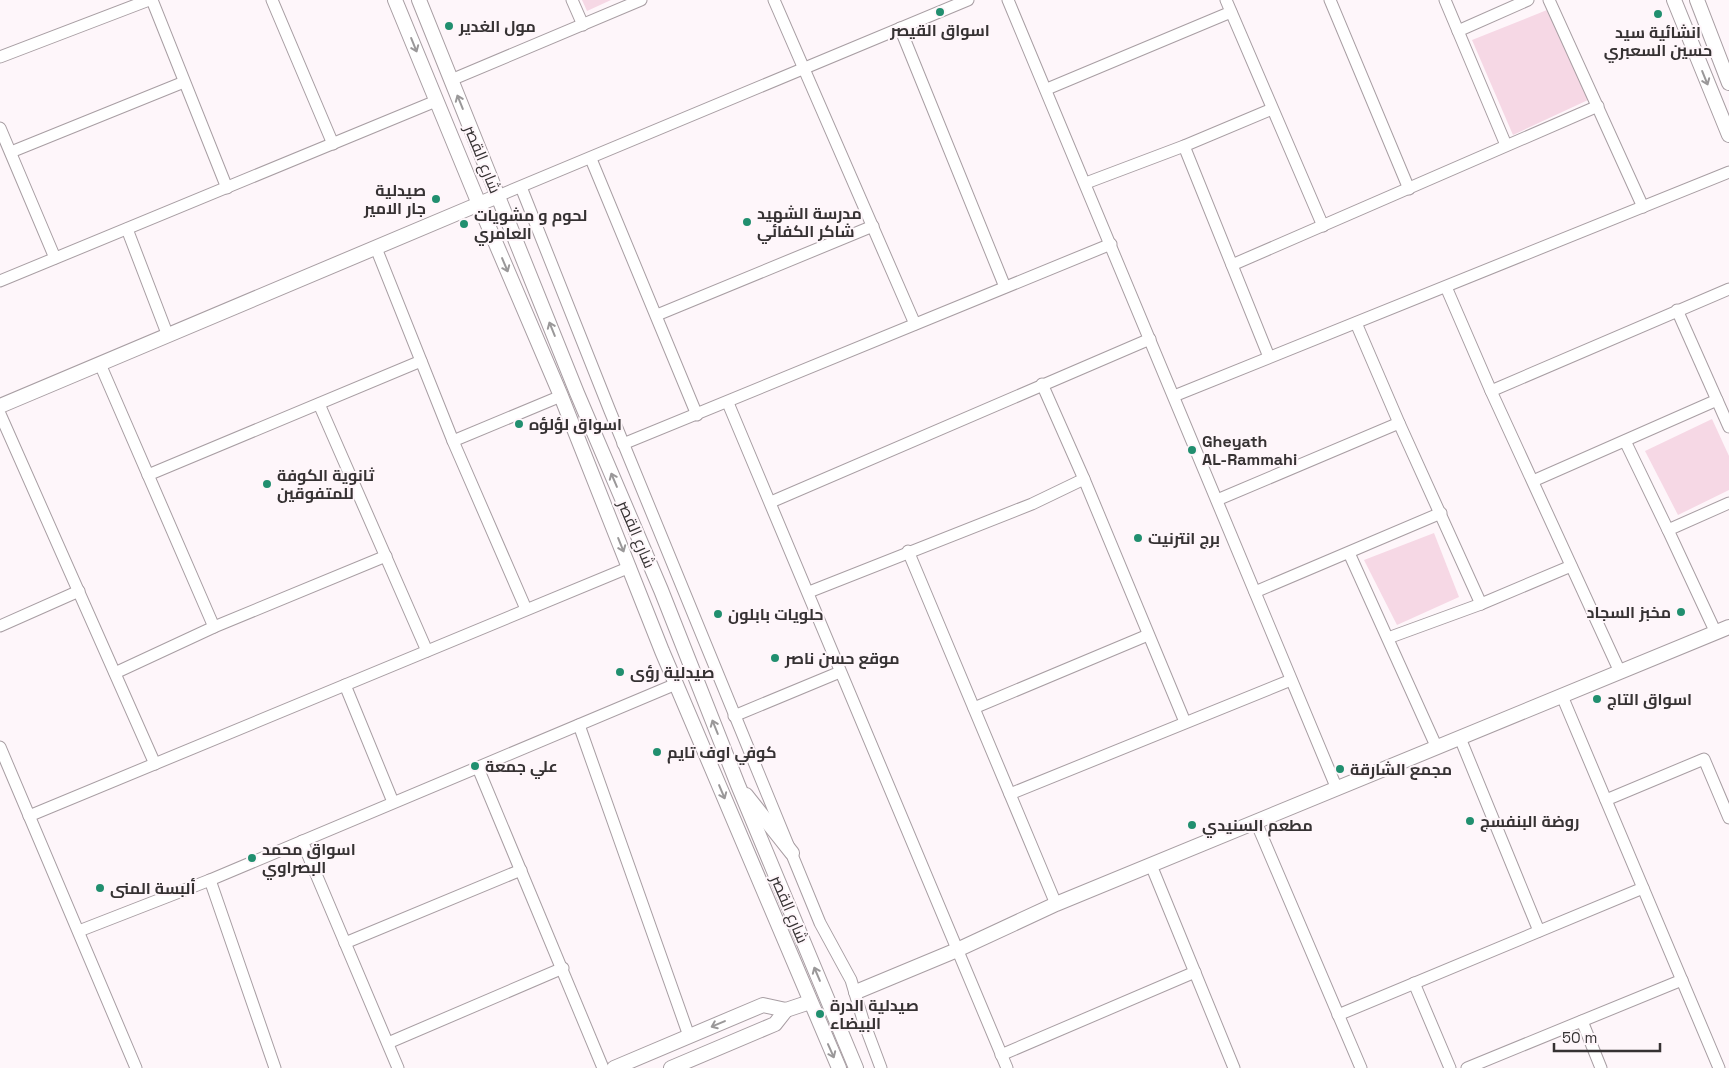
<svg xmlns="http://www.w3.org/2000/svg" width="1729" height="1068" font-family="'Space Grotesk',Cairo,sans-serif">
  <rect width="100%" height="100%" fill="#fef6fa"/>
  <g fill="#f6d8e5">
    <path d="M582 0H611L587 11Z"/>
    <path d="M1547 10 1588 100 1513 135 1472 40Z"/>
    <path d="M1712 419 1729 456V490L1678 515 1645 451Z"/>
    <path d="M1434 533 1459 597 1397 625 1364 560Z"/>
  </g>
  <g fill="none" stroke-linecap="round" stroke-linejoin="round">
    <g stroke="#a89ea3" stroke-width="13">
      <g id="minor">
        <path d="M152 0 227 188"/>
        <path d="M272 0 333 144"/>
        <path d="M572 0 583 25"/>
        <path d="M774 0 915 324"/>
        <path d="M1008 0 1337 789"/>
        <path d="M1226 0 1323 226"/>
        <path d="M1330 0 1409 189"/>
        <path d="M1445 0 1506 145"/>
        <path d="M1549 0 1643 207"/>
        <path d="M900 28 1005 287"/>
        <path d="M1458 31 1528 0"/>
        <path d="M0 57 149 0"/>
        <path d="M451 80 641 0"/>
        <path d="M1047 89 1231 12"/>
        <path d="M0 128 55 258"/>
        <path d="M1184 146 1269 357"/>
        <path d="M11 152 184 82"/>
        <path d="M591 159 697 415"/>
        <path d="M1086 183 1184 146 1272 109"/>
        <path d="M521 187 610 411 820 923 851 980 863 1020 881 1068"/>
        <path d="M498 196 968 0"/>
        <path d="M127 229 168 336"/>
        <path d="M376 248 453 441 526 609"/>
        <path d="M1232 265 1598 106"/>
        <path d="M0 281 436 101"/>
        <path d="M1446 287 1491 391 1620 672"/>
        <path d="M1677 310 1729 427"/>
        <path d="M657 315 873 226"/>
        <path d="M1356 323 1399 423 1481 604"/>
        <path d="M100 364 214 627"/>
        <path d="M1042 384 1084 479 1185 722"/>
        <path d="M1491 391 1729 289"/>
        <path d="M1174 396 1729 172"/>
        <path d="M728 403 1007 1068"/>
        <path d="M319 404 427 651"/>
        <path d="M0 414 155 764"/>
        <path d="M453 441 561 396"/>
        <path d="M1625 441 1668 530"/>
        <path d="M623 444 1111 244"/>
        <path d="M148 475 421 361"/>
        <path d="M1533 481 1717 400"/>
        <path d="M1217 500 1399 423"/>
        <path d="M771 502 1150 339"/>
        <path d="M908 551 1056 904"/>
        <path d="M1349 553 1437 748"/>
        <path d="M809 592 1032 504 1084 479"/>
        <path d="M1255 592 1441 513"/>
        <path d="M0 626 79 591"/>
        <path d="M1716 633 1668 530 1729 503"/>
        <path d="M1388 638 1481 604 1571 566"/>
        <path d="M115 673 214 627 386 556"/>
        <path d="M345 685 393 802"/>
        <path d="M1562 696 1719 1068"/>
        <path d="M974 708 1148 635"/>
        <path d="M734 716 840 672"/>
        <path d="M579 725 689 1036"/>
        <path d="M1460 738 1539 931"/>
        <path d="M0 747 136 1068"/>
        <path d="M478 768 603 1068"/>
        <path d="M1010 794 1291 680"/>
        <path d="M1606 800 1704 759 1729 818"/>
        <path d="M29 816 630 567"/>
        <path d="M1256 822 1361 1068"/>
        <path d="M302 841 398 1068"/>
        <path d="M1151 865 1234 1068"/>
        <path d="M210 880 275 1068"/>
        <path d="M79 931 210 880 676 684"/>
        <path d="M345 943 521 870"/>
        <path d="M1414 983 1450 1068"/>
        <path d="M1338 1015 1643 888"/>
        <path d="M1582 1021 1601 1068"/>
        <path d="M388 1043 563 968"/>
        <path d="M1001 1055 1195 972"/>
        <path d="M1467 1068 1682 980"/>
      </g>
    </g>
    <g stroke="#a89ea3" stroke-width="16">
      <g id="tertiary">
        <path d="M395 0 479 204 561 396 662 651 839 1068"/>
        <path d="M419 0 577 393 661 590 738 785 856 1068"/>
        <path d="M1674 0 1729 135"/>
        <path d="M1697 0 1729 83"/>
        <path d="M0 406 498 196"/>
        <path d="M746 795 792 853"/>
        <path d="M856 992 957 950 1056 904 1729 627"/>
        <path d="M614 1068 763 1005 786 1010 810 1002"/>
        <path d="M671 1068 775 1024 786 1010"/>
      </g>
    </g>
    <use href="#minor" stroke="#fff" stroke-width="11"/>
    <use href="#tertiary" stroke="#fff" stroke-width="14"/>
  </g>
  <defs><path id="oneway-shaft" d="M-6 0H5M1.5-3L5.5 0L1.5 3" fill="none" stroke-width="1.6" stroke-linecap="round" stroke-linejoin="round" transform="scale(1.25)"/></defs>
  <g stroke="#9a9899">
    <use href="#oneway-shaft" transform="translate(414 45) rotate(68)"/>
    <use href="#oneway-shaft" transform="translate(1705 78) rotate(68)"/>
    <use href="#oneway-shaft" transform="translate(460 102) rotate(-112)"/>
    <use href="#oneway-shaft" transform="translate(505 265) rotate(67)"/>
    <use href="#oneway-shaft" transform="translate(552 329) rotate(-112)"/>
    <use href="#oneway-shaft" transform="translate(614 480) rotate(-113)"/>
    <use href="#oneway-shaft" transform="translate(621 545) rotate(68)"/>
    <use href="#oneway-shaft" transform="translate(715 727) rotate(-112)"/>
    <use href="#oneway-shaft" transform="translate(722 792) rotate(67)"/>
    <use href="#oneway-shaft" transform="translate(817 974) rotate(-113)"/>
    <use href="#oneway-shaft" transform="translate(718 1024) rotate(157)"/>
    <use href="#oneway-shaft" transform="translate(831 1051) rotate(66)"/>
  </g>
  <g fill="#218f6f" stroke="#fef6fa" stroke-width="2">
    <circle cx="940" cy="12" r="5"/>
    <circle cx="1658" cy="14" r="5"/>
    <circle cx="449" cy="26" r="5"/>
    <circle cx="436" cy="199" r="5"/>
    <circle cx="747" cy="222" r="5"/>
    <circle cx="464" cy="224" r="5"/>
    <circle cx="519" cy="424" r="5"/>
    <circle cx="1192" cy="450" r="5"/>
    <circle cx="267" cy="484" r="5"/>
    <circle cx="1138" cy="538" r="5"/>
    <circle cx="1681" cy="612" r="5"/>
    <circle cx="718" cy="614" r="5"/>
    <circle cx="775" cy="658" r="5"/>
    <circle cx="620" cy="672" r="5"/>
    <circle cx="1597" cy="699" r="5"/>
    <circle cx="657" cy="752" r="5"/>
    <circle cx="475" cy="766" r="5"/>
    <circle cx="1340" cy="769" r="5"/>
    <circle cx="1470" cy="821" r="5"/>
    <circle cx="1192" cy="825" r="5"/>
    <circle cx="252" cy="858" r="5"/>
    <circle cx="100" cy="888" r="5"/>
    <circle cx="820" cy="1014" r="5"/>
  </g>
  <g text-anchor="middle" stroke-width="4" stroke-linejoin="round" paint-order="stroke">
    <g font-size="16" font-weight="bold" fill="#363233" stroke="#fef6fa" text-anchor="start">
      <text x="459" y="32">مول الغدير</text>
      <text x="940" y="36" text-anchor="middle">اسواق القيصر</text>
      <text x="1658" y="38" text-anchor="middle">انشائية سيد<tspan x="1658" dy="18">حسين السعبري</tspan></text>
      <text x="426" y="196" text-anchor="end">صيدلية<tspan x="426" dy="18">جار الامير</tspan></text>
      <text x="757" y="219">مدرسة الشهيد<tspan x="757" dy="18">شاكر الكفائي</tspan></text>
      <text x="474" y="221">لحوم و مشويات<tspan x="474" dy="18">العامري</tspan></text>
      <text x="529" y="430">اسواق لؤلؤه</text>
      <text x="1202" y="447">Gheyath<tspan x="1202" dy="18">AL-Rammahi</tspan></text>
      <text x="277" y="481">ثانوية الكوفة<tspan x="277" dy="18">للمتفوقين</tspan></text>
      <text x="1148" y="544">برج انترنيت</text>
      <text x="1671" y="618" text-anchor="end">مخبز السجاد</text>
      <text x="728" y="620">حلويات بابلون</text>
      <text x="785" y="664">موقع حسن ناصر</text>
      <text x="630" y="678">صيدلية رؤى</text>
      <text x="1607" y="705">اسواق التاج</text>
      <text x="667" y="758">كوفي اوف تايم</text>
      <text x="485" y="772">علي جمعة</text>
      <text x="1350" y="775">مجمع الشارقة</text>
      <text x="1480" y="827">روضة البنفسج</text>
      <text x="1202" y="831">مطعم السنيدي</text>
      <text x="262" y="855">اسواق محمد<tspan x="262" dy="18">البصراوي</tspan></text>
      <text x="110" y="894">ألبسة المنى</text>
      <text x="830" y="1011">صيدلية الدرة<tspan x="830" dy="18">البيضاء</tspan></text>
    </g>
    <g font-size="16" fill="#363233" stroke="#fef6fa">
      <text transform="translate(483 159) rotate(68)" y="6">شارع القصر</text>
      <text transform="translate(637 534) rotate(67)" y="6">شارع القصر</text>
      <text transform="translate(790 909) rotate(67)" y="6">شارع القصر</text>
    </g>
  </g>
  <path d="M1554 1043v8h106v-8" fill="none" stroke="#363233" stroke-width="2.5"/>
  <text x="1562" y="1043" font-size="15" fill="#363233" stroke="#fef6fa" stroke-width="4" paint-order="stroke">50 m</text>
</svg>
